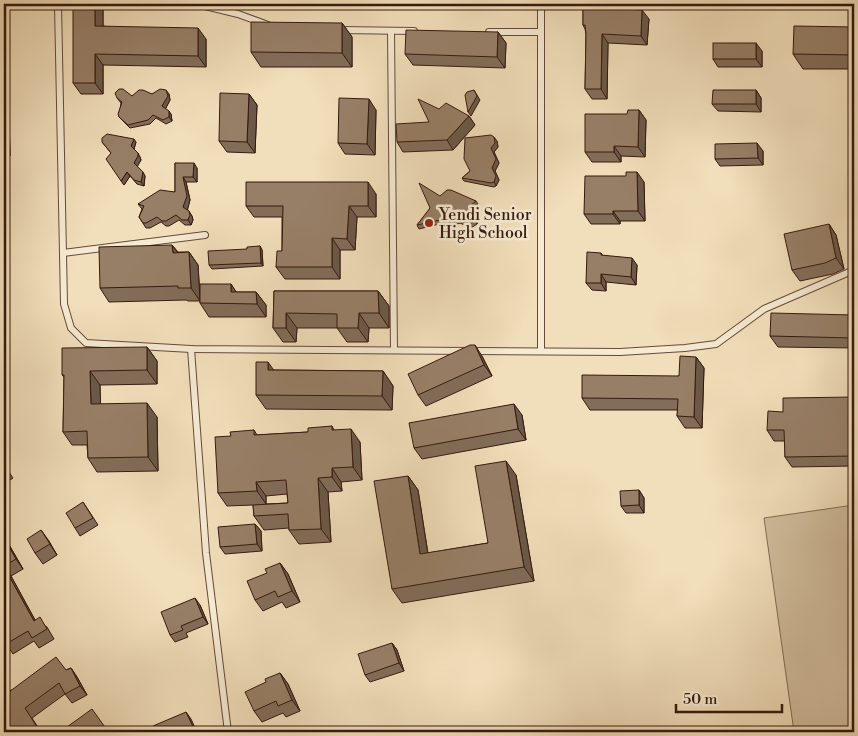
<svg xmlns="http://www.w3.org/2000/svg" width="858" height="736" font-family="'Libre Bodoni',serif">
  <rect width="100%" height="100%" fill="#f1deba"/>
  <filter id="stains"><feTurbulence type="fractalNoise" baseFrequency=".004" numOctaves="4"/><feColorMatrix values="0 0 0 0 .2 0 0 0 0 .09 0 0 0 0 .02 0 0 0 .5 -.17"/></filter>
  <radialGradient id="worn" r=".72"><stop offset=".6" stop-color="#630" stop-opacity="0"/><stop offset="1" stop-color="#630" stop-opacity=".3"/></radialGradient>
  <path fill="#d1bd9d" stroke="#846b56" d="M854 505V732H794L764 518Z"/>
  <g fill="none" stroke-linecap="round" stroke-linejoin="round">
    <g stroke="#654a39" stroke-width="8">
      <g id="service">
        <path d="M58 4 64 304 71 328 86 343 191 349 620 352 685 348 716 344 764 309 854 270"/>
        <path d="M197 4 238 14 268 25"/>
        <path d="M541 4V351"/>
        <path d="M339 30 414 31"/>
        <path d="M391 31 394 350"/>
        <path d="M489 32H541"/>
        <path d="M63 253 205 235"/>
        <path d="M191 349 206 553 228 732"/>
        <path d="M377 732H391"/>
      </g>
    </g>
    <use href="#service" stroke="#f6ead2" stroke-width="6"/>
  </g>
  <g fill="#826d59" stroke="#36190e" fill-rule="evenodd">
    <path d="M103 4V26L206 39V67L103 65V94H81L73 83Z"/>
    <path d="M583 4H614V8L649 19 647 45 608 43 607 99H592L585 89 586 34 585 29 583 25Z"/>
    <path d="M342 23 352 37V67H261L251 52Z"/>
    <path d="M854 27V69H803L793 54Z"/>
    <path d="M498 32 506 43 505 68 413 65 405 54Z"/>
    <path d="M762 51V67H718L713 59Z"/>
    <path d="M756 90 761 98V112L718 111 712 104Z"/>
    <path d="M152 94H169L170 100 165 109 171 114 172 121 166 124 156 118 150 124 130 128 119 117 121 103 117 98Z"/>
    <path d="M249 94 257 105 255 153 227 152 219 141Z"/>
    <path d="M439 109 469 116 475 125 453 150 403 152 397 142 429 122Z"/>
    <path d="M4 110 9 117 10 156H4Z"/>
    <path d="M376 110 375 155 345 154 338 143Z"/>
    <path d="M639 110 646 120 645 157 621 156V162H592L585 152 627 114Z"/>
    <path d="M497 141 498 147 494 152 499 163 495 171 499 180 496 186 494 187 464 181 462 178 470 171Z"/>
    <path d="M102 142H136L134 149 140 157 141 160 137 166 145 176 144 186 137 184 130 176 124 185 111 153Z"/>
    <path d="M763 151V165L720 166 715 159Z"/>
    <path d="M175 163 197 168V182H186L190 200 187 210 192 216 193 220 191 225H185L179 220 169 226H166L161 222 150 228H146L139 217 142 209 138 204 175 192Z"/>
    <path d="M4 174 9 181V219H4Z"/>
    <path d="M644 182 645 221H620V224H591L584 214Z"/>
    <path d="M376 194V217H357L355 250H340V279H285L276 267 282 251V217H254L246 206Z"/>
    <path d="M440 196 476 201 478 204 472 210 477 221V224L471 228 460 223 450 227 443 223 419 229 417 225Z"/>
    <path d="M829 224 836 235 844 269 833 274 800 281 792 270Z"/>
    <path d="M172 245 178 252H189L198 265 200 295 231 284 236 292H256L266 305V317H209L200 303V301H188L186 300 109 302 100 288Z"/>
    <path d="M260 246 262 250 263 266 212 269 209 265 247 249Z"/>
    <path d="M4 253 8 259 7 287H4Z"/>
    <path d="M601 253 603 256 637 265 636 285 606 282V291L592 290 586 283Z"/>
    <path d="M274 291H378L389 306V328H369L368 342H347L337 328H297L296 342H283L273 328Z"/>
    <path d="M854 315V348L778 347 770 336Z"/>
    <path d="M147 347 157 361V384L100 385V404L157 417 158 471 97 472 88 458 87 445H72L63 432 64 377 62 375Z"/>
    <path d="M482 356 492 376 426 406 418 395Z"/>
    <path d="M696 357 704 368 702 428H685L677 416 678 410H590L582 398 679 376Z"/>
    <path d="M4 366 8 373V385H4Z"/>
    <path d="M274 370 383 371 393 386 392 410 266 409 256 395Z"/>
    <path d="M854 397V466L792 467 785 457V441H774L767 430 783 412Z"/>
    <path d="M522 415 526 440 422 459 414 448Z"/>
    <path d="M332 426 334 430 360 442 362 480 341 482 342 491 328 492 331 542 299 544 289 530V528L264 530 254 516 253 505 227 506 218 493 231 436 254 430 257 435 308 432ZM287 494 288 503 266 504V496Z"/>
    <path d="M4 465 13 478 4 484Z"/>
    <path d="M516 475 534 581 402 603 392 589 408 476 418 490 428 553 488 543Z"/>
    <path d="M639 490 644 498V513H626L621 506Z"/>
    <path d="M83 502 98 525 80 536 75 528Z"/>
    <path d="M255 524 261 531 262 551 225 554 220 547Z"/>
    <path d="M41 530 57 555 43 564 35 553Z"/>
    <path d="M4 536 23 569 11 576 35 620 47 627 54 639 39 648 34 641 13 654 4 641Z"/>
    <path d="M280 563 288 574 300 602 286 608 282 602 263 611 255 600 267 573Z"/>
    <path d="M200 605 208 624 186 633 188 637 175 642 170 635Z"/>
    <path d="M392 643 397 650 404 671 370 682 365 675Z"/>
    <path d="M71 668 77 677 87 695 72 703 65 694 32 718 41 732H4L9 691Z"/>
    <path d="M280 673 288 684 300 711 286 717 283 713 262 722 254 711 266 682Z"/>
  </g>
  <g fill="#6a5948" stroke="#36190e">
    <path d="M95 4H103V37L95 26Z"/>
    <path d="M608 4H614V9L618 14 608 5Z"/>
    <path d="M642 10 649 19 647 45 641 36Z"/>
    <path d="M342 23 352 37V67L342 53Z"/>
    <path d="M198 28 206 39V67L198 56Z"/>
    <path d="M498 32 506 43 505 68 497 57Z"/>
    <path d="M602 34 608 43 607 99 601 89Z"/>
    <path d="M756 43 762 51V67L756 59Z"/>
    <path d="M95 54 103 65V94L95 83Z"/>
    <path d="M166 90 169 94 170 100 165 110 162 106Z"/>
    <path d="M474 90 480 100 471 116 468 112Z"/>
    <path d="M756 90 761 98V112L756 104Z"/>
    <path d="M249 94 257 105 255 153 247 142Z"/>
    <path d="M369 99 376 110 375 155 367 144Z"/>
    <path d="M4 110 9 117 10 156 4 148Z"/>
    <path d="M639 110 646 120 645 157 638 147Z"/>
    <path d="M169 111 171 114 172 121 169 117Z"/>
    <path d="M469 116 475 125 453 150 447 140Z"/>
    <path d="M494 137 497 141 498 147 494 152 499 163 495 171 499 180 496 186 494 182 491 148Z"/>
    <path d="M134 139 136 142 134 149 131 146Z"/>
    <path d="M757 143 763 151V165L758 158Z"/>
    <path d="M614 146 621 156V162L614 152Z"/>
    <path d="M138 153 140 157 141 160 137 167 134 163Z"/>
    <path d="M194 163 197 168V182L193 177Z"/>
    <path d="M127 172 130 176 124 185 121 181Z"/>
    <path d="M143 172 145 176 144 186 141 182Z"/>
    <path d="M637 172 644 182 645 221 638 211Z"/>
    <path d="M4 174 9 181V219L4 212Z"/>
    <path d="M183 177 186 182 190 200 187 212 183 207Z"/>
    <path d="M368 182 376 194V217L368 206Z"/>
    <path d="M349 206 357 217 355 250 347 239Z"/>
    <path d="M469 207 477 221V224L475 221Z"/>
    <path d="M189 211 192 216 193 220 191 225 188 220Z"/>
    <path d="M613 211 620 221V224L613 214Z"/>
    <path d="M829 224 836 235 844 269 836 258Z"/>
    <path d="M332 238 340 250V279L332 267Z"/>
    <path d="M172 245 182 258 173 253Z"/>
    <path d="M260 246 262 250 263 266 261 263Z"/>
    <path d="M189 252 198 265 200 301 191 288Z"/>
    <path d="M4 253 8 259 7 287 4 282Z"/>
    <path d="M632 258 637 265 636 285 631 277Z"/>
    <path d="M601 274 606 282V291L601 283Z"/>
    <path d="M231 284 240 298 231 292Z"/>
    <path d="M378 291 389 306V328L379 313Z"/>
    <path d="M256 292 266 305V317L257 304Z"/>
    <path d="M286 313 297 328 296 342 286 328Z"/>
    <path d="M359 313 369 328 368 342 358 328Z"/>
    <path d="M475 345 482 356 492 376 484 365Z"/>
    <path d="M147 347 157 361V384L147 370Z"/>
    <path d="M696 357 704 368 702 428 694 417Z"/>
    <path d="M268 362 278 376 268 370Z"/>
    <path d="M4 366 8 373V385L4 379Z"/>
    <path d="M90 371 100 385 101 418 91 404Z"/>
    <path d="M383 371 393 386 392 410 382 396Z"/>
    <path d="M147 403 157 417 158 471 148 457Z"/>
    <path d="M514 404 522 415 526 440 518 429Z"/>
    <path d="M351 429 360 442 362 480 353 467Z"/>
    <path d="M506 461 516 475 534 581 524 567Z"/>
    <path d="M332 468 341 482 342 491 332 477Z"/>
    <path d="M408 476 418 490 430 568 420 554Z"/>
    <path d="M318 478 328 492 331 542 321 529Z"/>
    <path d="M256 482 266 496V504L257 491Z"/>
    <path d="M639 490 644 498V513L639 505Z"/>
    <path d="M255 524 261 531 262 551 257 544Z"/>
    <path d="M41 530 49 541 57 555 50 544Z"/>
    <path d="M4 536 23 569 16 559 4 538Z"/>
    <path d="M280 563 288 574 300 602 292 591Z"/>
    <path d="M4 567 11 576 41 631 34 621Z"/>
    <path d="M195 598 200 605 208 624 203 617Z"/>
    <path d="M392 643 397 650 404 671 399 663Z"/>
    <path d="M71 668 77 677 87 695 80 686Z"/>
    <path d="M280 673 288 684 300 711 292 700Z"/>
    <path d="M186 712 191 719 197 732 195 731Z"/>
  </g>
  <g fill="#977f67" stroke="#36190e">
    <path d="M73 4H95V26L198 28V56L95 54V83H73Z"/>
    <path d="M583 4H608V5H612V8L642 10 641 36 602 34 601 89H585L586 34 585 25H583Z"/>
    <path d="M251 22 342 23V53L251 52Z"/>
    <path d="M794 26 854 27V55L793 54Z"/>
    <path d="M406 30 498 32 497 57 405 54Z"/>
    <rect x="713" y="43" width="43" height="16"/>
    <path d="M119 89H123L132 96 139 90H143L152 94 160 89 166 90 168 96 162 106 169 111V117L163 120 153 115 148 120 128 125 119 117 118 114 122 102 117 98 115 93Z"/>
    <path d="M474 90 477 96 468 112 465 95 467 92Z"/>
    <path d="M713 90H756V104H712Z"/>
    <path d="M220 93 249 94 247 142 219 141Z"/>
    <path d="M339 98 369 99 367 144 338 143Z"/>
    <path d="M418 99 439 109 446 103 469 116 447 140 397 142 396 124 429 122Z"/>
    <path d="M628 110H639L638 147 614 146V152H585V114H627Z"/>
    <path d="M107 134 134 139 131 146 138 153V156L134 163 143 172 141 182 134 180 127 172 121 181 106 159 111 153 102 142V138Z"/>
    <path d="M491 135 494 137 495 143 491 148 496 159 492 168 496 176 494 182 491 183 462 178 470 171 464 159 465 138Z"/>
    <path d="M757 143 758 158 715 159V144Z"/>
    <path d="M175 163H194L193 177H183L187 196 183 207 189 211 190 215 188 220H182L176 215 166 221H162L157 217 146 223H143L139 217 144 206 138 204 160 190 175 192Z"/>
    <path d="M626 172H637L638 211H613V214H584L585 176H626Z"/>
    <path d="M246 182H368V206H349L347 239 332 238V267H276L277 251H282L283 206H246Z"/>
    <path d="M419 183 440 196 447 190H451L476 201 469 207 475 217V221L469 224 458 220 447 224 440 220 417 225 430 208Z"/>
    <path d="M829 224 836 258 825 263 792 270 784 234Z"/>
    <path d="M172 245 173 253 189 252 191 288H178V286L100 288 99 247Z"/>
    <path d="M260 246 261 263 209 265 208 251 247 249V247Z"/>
    <path d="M587 252 601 253V255L632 258 631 277 601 274V283H586Z"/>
    <path d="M200 284H231V292H256L257 304 200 303Z"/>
    <path d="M274 291H378L379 313H359L358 328H337V314L286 313V328H273Z"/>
    <path d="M771 313 854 315V338L770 336Z"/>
    <path d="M470 345H475L484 365 418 395 408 374Z"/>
    <path d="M147 347V370L90 371 91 404 147 403 148 457 88 458 87 431 63 432 64 375H62V348Z"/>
    <path d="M680 356 696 357 694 417 677 416 678 399 582 398V375L679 376Z"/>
    <path d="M256 362H268V370L383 371 382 396 256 395Z"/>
    <path d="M854 397V456L785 457 784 430H767L768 411 783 412V398Z"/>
    <path d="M514 404 518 429 414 448 409 423Z"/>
    <path d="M332 426V430L351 429 353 467 332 468V477L318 478 321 529 289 530 288 514 254 516 253 505 288 503 286 480 256 482 257 491 218 493 215 437 231 436 230 432 254 430V435L308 432V428Z"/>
    <path d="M506 461 524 567 392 589 374 481 408 476 420 554 488 543 475 466Z"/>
    <path d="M639 490V505L621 506 620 491Z"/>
    <path d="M83 502 93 518 75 528 66 513Z"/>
    <path d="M255 524 257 544 220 547 218 527Z"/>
    <path d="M41 530 50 544 35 553 27 539Z"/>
    <path d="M4 538 16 559 4 566Z"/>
    <path d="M280 563 292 591 278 597 275 591 255 600 247 581 267 573 265 569Z"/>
    <path d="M4 567 34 621 40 617 47 629 32 638 28 631 6 644 4 641Z"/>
    <path d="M195 598 203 617 181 626 183 630 170 635 161 612Z"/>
    <path d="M392 643 399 663 365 675 358 654Z"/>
    <path d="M56 657 66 670 71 668 80 686 65 694 59 683 25 708 37 727 30 732H4V684L9 692Z"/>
    <path d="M280 673 292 700 278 706 276 701 254 711 245 692 266 682 265 679Z"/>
    <path d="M92 709 107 730 105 732H60Z"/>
    <path d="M186 712 195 731 193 732H156L153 726Z"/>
  </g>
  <circle fill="#8f2418" stroke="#f6ead2" stroke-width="2" cx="429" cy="223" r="5"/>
  <g text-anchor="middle" stroke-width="5" stroke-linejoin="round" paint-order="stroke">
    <g font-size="16" fill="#36190e" stroke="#f6ead2" text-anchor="start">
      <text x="439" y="220">Yendi Senior<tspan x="439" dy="18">High School</tspan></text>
    </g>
  </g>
  <rect width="858" height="736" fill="none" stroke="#f1deba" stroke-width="20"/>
  <rect x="5" y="5" width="848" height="726" fill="none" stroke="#36190e" stroke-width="2.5"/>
  <rect x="10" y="10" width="838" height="716" fill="none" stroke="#36190e"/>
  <path d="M676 704v8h106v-8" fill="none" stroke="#36190e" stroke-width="2.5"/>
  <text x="683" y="704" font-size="15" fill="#36190e" stroke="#f6ead2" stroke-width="4" paint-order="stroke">50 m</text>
  <rect width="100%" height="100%" filter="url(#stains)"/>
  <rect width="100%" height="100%" fill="url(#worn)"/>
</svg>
